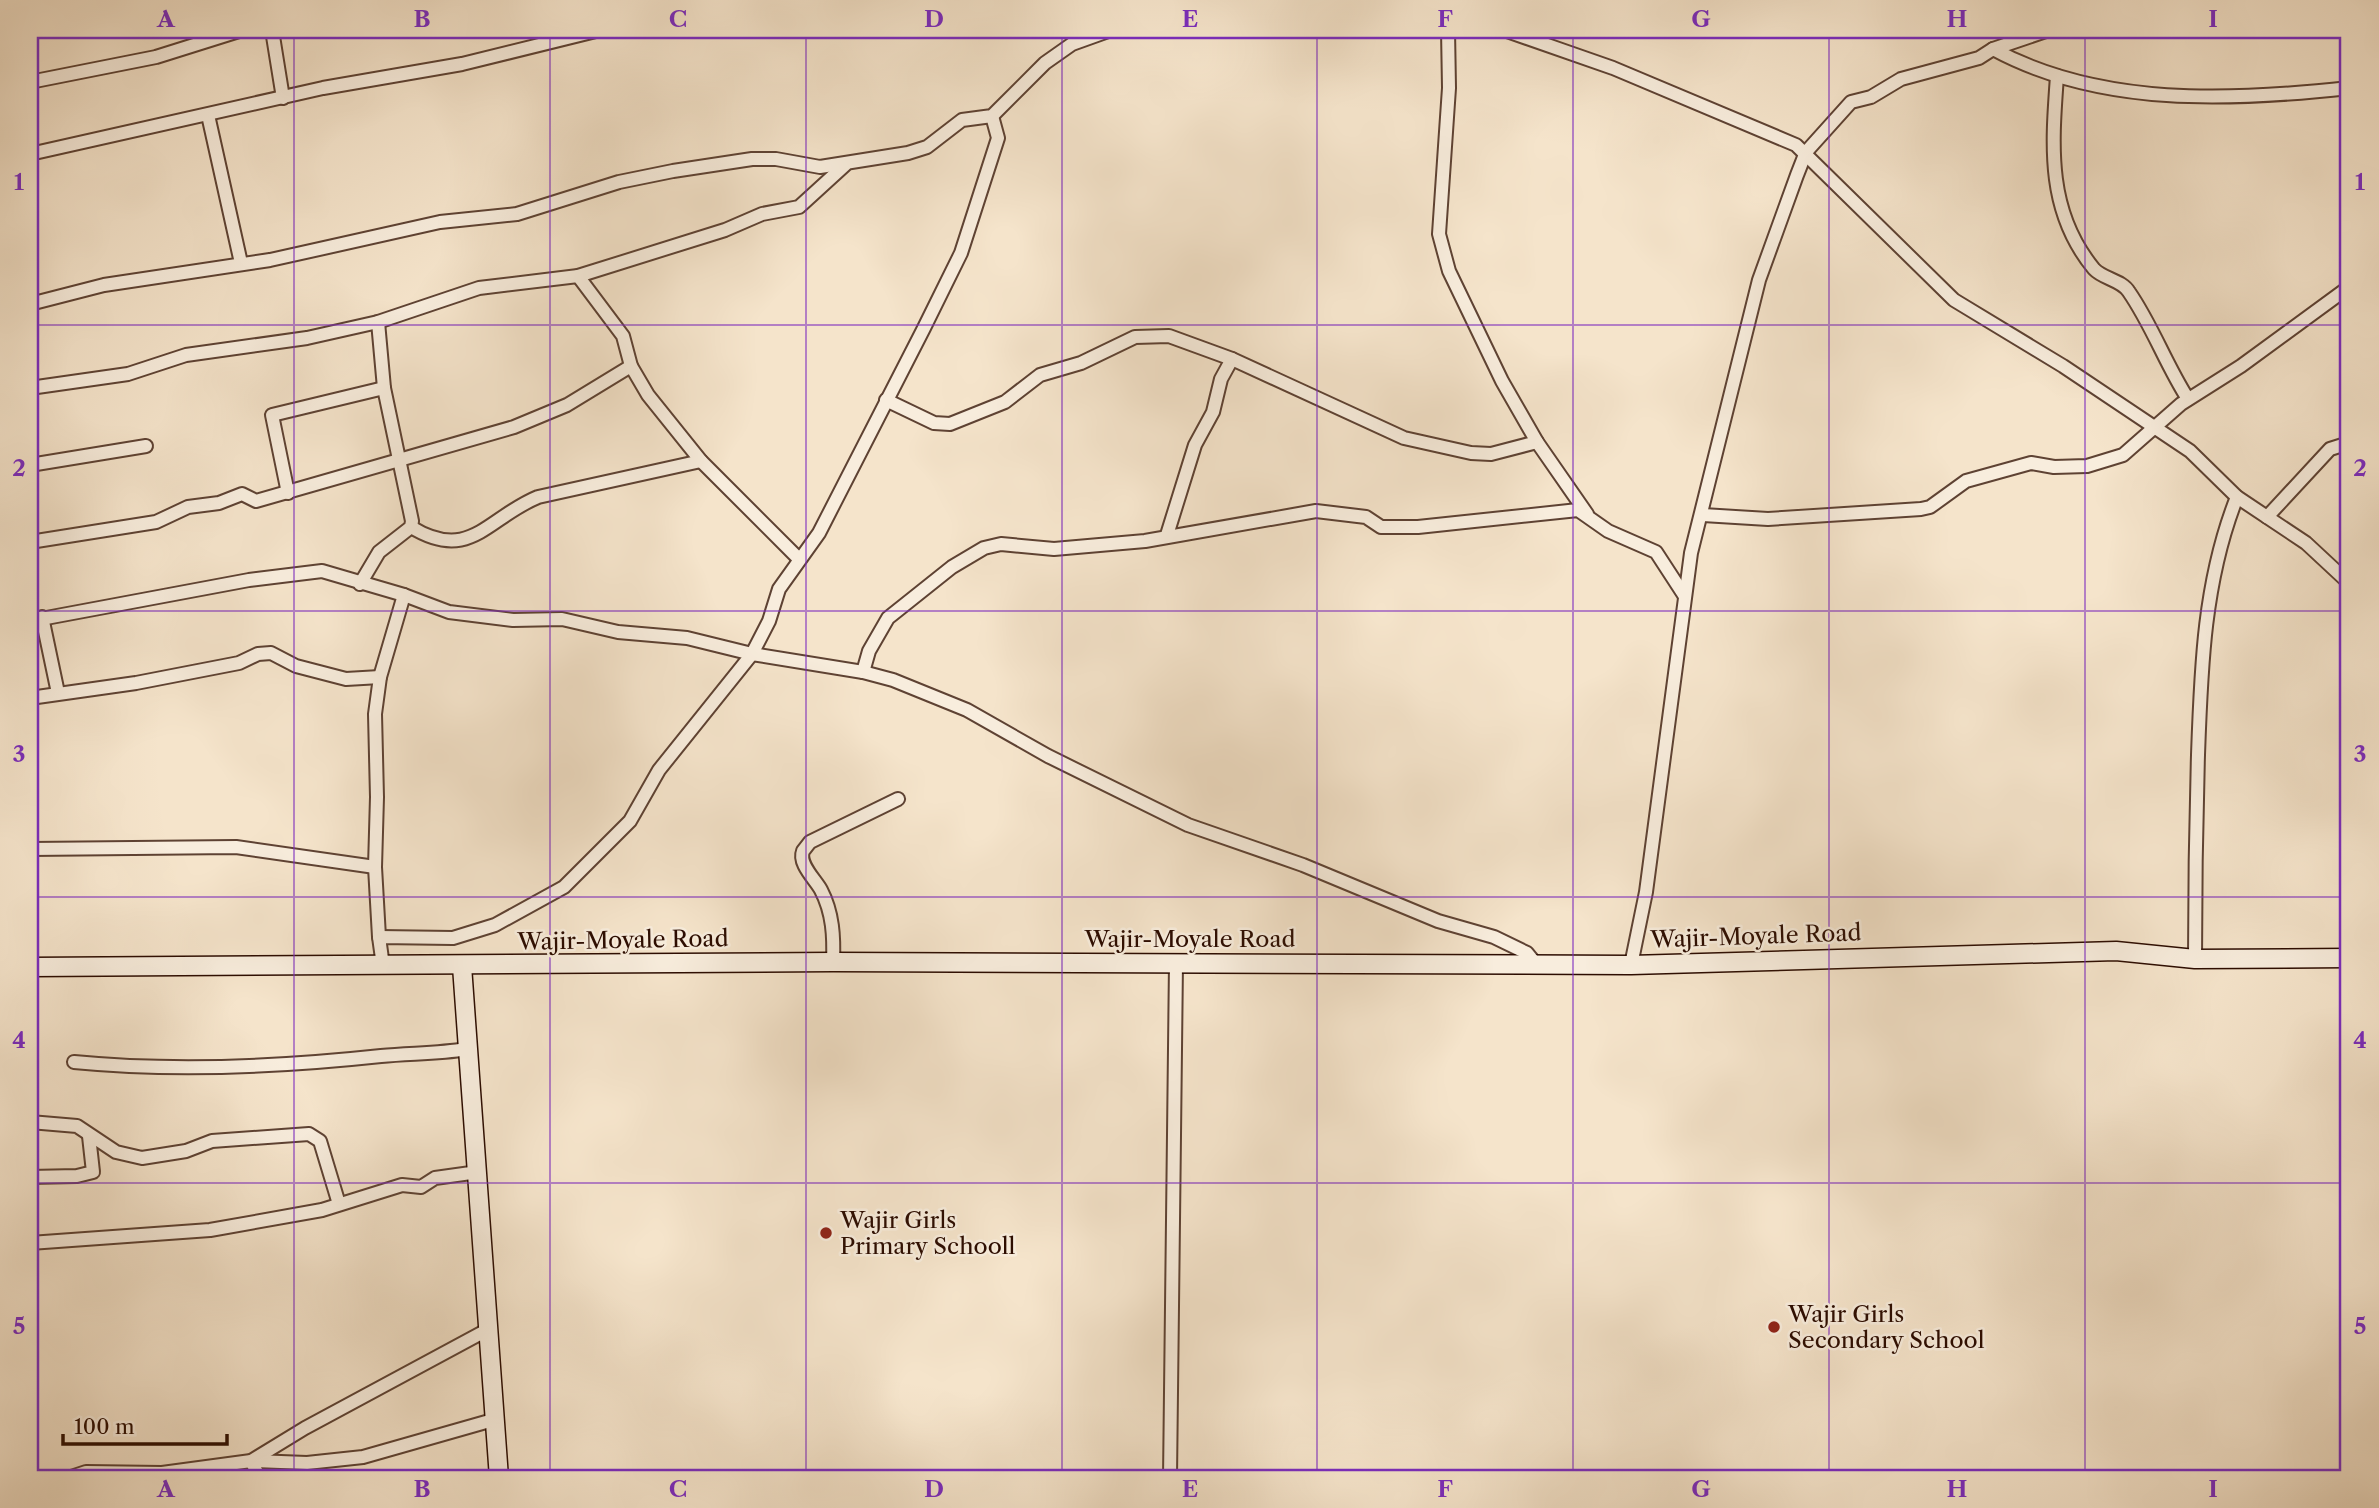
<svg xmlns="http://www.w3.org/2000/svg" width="2379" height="1508" font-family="'Libre Caslon Text',serif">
  <rect width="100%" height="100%" fill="#f5e4cb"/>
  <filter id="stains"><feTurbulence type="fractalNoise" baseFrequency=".00286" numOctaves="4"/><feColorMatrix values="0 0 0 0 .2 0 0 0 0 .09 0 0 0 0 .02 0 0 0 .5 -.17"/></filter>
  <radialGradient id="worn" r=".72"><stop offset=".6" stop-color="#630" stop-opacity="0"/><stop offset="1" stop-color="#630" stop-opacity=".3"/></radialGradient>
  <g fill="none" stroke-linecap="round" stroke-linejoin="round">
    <g stroke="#5e4233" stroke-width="16">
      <g id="street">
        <path d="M272 30 283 98"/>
        <path d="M1448 30 1449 88 1439 234 1449 271 1502 381 1537 442 1587 514"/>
        <path d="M1504 30 1613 68 1796 145 1954 300 2063 366 2190 451 2237 497 2306 543 2349 583"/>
        <path d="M1993 49 2049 30"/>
        <path d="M2057 76C2052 145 2046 211 2094 269 2103 279 2122 280 2129 292 2152 325 2166 365 2188 399"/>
        <path d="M30 82 156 57 242 30"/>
        <path d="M208 115 241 263"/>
        <path d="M30 154 323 88 462 64 600 30"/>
        <path d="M578 276 623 336 631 366 648 395 701 461 798 558"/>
        <path d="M30 304 104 285 270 260 440 222 517 214 619 182 673 171 752 159H776L820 167 908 153 927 147 962 120 992 116 1045 63 1072 44 1111 30"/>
        <path d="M30 388 128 374 186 355 307 338 378 322 479 288 578 276 725 230 762 214 799 207 845 165"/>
        <path d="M886 400 934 423 950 424 1005 402 1040 375 1081 363 1135 337 1169 336 1232 359 1404 438 1471 453 1491 454 1537 442"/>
        <path d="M30 465 146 446"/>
        <path d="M288 493 272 415 384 388"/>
        <path d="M1703 515 1768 519 1921 509 1930 507 1966 481 2031 463 2054 467 2087 466 2123 455 2181 404 2241 366 2349 287"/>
        <path d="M2267 517 2330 449 2349 443"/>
        <path d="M411 527C470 563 487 518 538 497L701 461"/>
        <path d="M1167 535 1195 445 1213 412 1221 379 1232 359"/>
        <path d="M30 542 156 522 188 507 219 503 242 494 256 501 514 427 567 405 631 366"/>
        <path d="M360 584 379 552 411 527 412 521 384 388 378 322"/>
        <path d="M42 617 58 693"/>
        <path d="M30 621 249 580 322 571 404 595 449 612 513 620 562 619 618 632 687 638 752 654 863 672 893 680 967 710 1048 756 1188 825 1303 865 1438 921 1494 937 1527 953 1536 964"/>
        <path d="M863 672 869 651 888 618 952 567 984 548 1001 544 1054 549 1145 541 1316 511 1366 517 1381 527H1418L1578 510 1608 531 1656 552 1684 595"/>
        <path d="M30 698 136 683 239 663 258 654 271 653 296 666 346 679 380 677"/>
        <path d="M30 849 236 847 375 867"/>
        <path d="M379 937 375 867 377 797 375 714 380 677 404 595"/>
        <path d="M2195 959C2195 891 2196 823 2198 755 2201 667 2204 580 2237 497"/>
        <path d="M833 962C834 937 833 913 821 890 815 879 798 864 803 851L810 842 898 799"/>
        <path d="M1631 965 1646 892 1691 553 1759 280 1797 175 1806 152 1851 102 1871 97 1901 79 1979 58 1993 49C2100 107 2231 101 2349 88"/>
        <path d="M383 966 379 937 453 938 495 925 564 887 630 821 659 770 752 654 769 621 779 589 819 533 924 328 961 253 998 138 992 116"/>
        <path d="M74 1062C177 1072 279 1067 381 1056 410 1053 438 1054 466 1049"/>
        <path d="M30 1122 77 1126 116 1152 142 1158 186 1151 212 1141 309 1134 320 1141 339 1204"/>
        <path d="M30 1177 77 1176 93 1172 89 1136"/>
        <path d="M30 1243 210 1230 322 1210 402 1185 421 1187 435 1178 478 1172"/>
        <path d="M251 1461 260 1478"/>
        <path d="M254 1461 307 1463 363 1457 493 1420"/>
        <path d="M68 1478 86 1472 162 1473 251 1461 305 1428 487 1330"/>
        <path d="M1170 1478 1176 963"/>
      </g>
    </g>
    <g stroke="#2c0c00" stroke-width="21">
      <g id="secondary">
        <path d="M462 966 499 1478"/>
        <path d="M30 967 833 962 1631 965 2116 951 2195 959 2349 958"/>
      </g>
    </g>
    <use href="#street" stroke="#f8eddd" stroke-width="12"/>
    <use href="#secondary" stroke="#f8eddd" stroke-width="18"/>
  </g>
  <path fill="none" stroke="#7b2cbf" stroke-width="2" stroke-opacity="0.55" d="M294 30V1478M550 30V1478M806 30V1478M1062 30V1478M1317 30V1478M1573 30V1478M1829 30V1478M2085 30V1478M30 325H2349M30 611H2349M30 897H2349M30 1183H2349"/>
  <g fill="#8f2418" stroke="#f8eddd" stroke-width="2.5">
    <circle cx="826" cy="1233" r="7"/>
    <circle cx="1774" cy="1327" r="7"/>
  </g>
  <g text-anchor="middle" stroke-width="5" stroke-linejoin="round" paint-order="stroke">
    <g font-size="23" fill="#2c0c00" stroke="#f8eddd">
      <text transform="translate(1756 936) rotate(-2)" y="8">Wajir-Moyale Road</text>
      <text x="1190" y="947">Wajir-Moyale Road</text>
      <text transform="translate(623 940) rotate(-1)" y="8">Wajir-Moyale Road</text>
    </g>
    <g font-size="23" fill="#2c0c00" stroke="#f8eddd" text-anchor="start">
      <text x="840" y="1228">Wajir Girls<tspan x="840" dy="26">Primary Schooll</tspan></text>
      <text x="1788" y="1322">Wajir Girls<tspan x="1788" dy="26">Secondary School</tspan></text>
    </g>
  </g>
  <rect width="2379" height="1508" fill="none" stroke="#f5e4cb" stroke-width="77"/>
  <path d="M63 1434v10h164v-10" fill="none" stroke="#2c0c00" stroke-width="3.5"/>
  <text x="74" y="1434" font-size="21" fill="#2c0c00" stroke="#f8eddd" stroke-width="5" paint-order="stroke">100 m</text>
  <rect x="38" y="38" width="2302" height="1432" fill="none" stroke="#7b2cbf" stroke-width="2.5"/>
  <g font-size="23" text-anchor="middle" font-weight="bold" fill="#7b2cbf">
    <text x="166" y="27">A</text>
    <text x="422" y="27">B</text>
    <text x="678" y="27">C</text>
    <text x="934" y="27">D</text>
    <text x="1190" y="27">E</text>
    <text x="1445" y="27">F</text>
    <text x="1701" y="27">G</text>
    <text x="1957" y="27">H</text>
    <text x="2213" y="27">I</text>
    <text x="19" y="190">1</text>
    <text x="2360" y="190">1</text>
    <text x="19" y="476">2</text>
    <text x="2360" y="476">2</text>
    <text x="19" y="762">3</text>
    <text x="2360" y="762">3</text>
    <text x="19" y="1048">4</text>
    <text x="2360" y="1048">4</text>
    <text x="19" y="1334">5</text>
    <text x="2360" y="1334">5</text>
    <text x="166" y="1497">A</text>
    <text x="422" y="1497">B</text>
    <text x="678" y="1497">C</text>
    <text x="934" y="1497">D</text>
    <text x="1190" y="1497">E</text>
    <text x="1445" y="1497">F</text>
    <text x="1701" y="1497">G</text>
    <text x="1957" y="1497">H</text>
    <text x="2213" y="1497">I</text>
  </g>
  <rect width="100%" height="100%" filter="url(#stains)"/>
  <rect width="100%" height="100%" fill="url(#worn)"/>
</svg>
